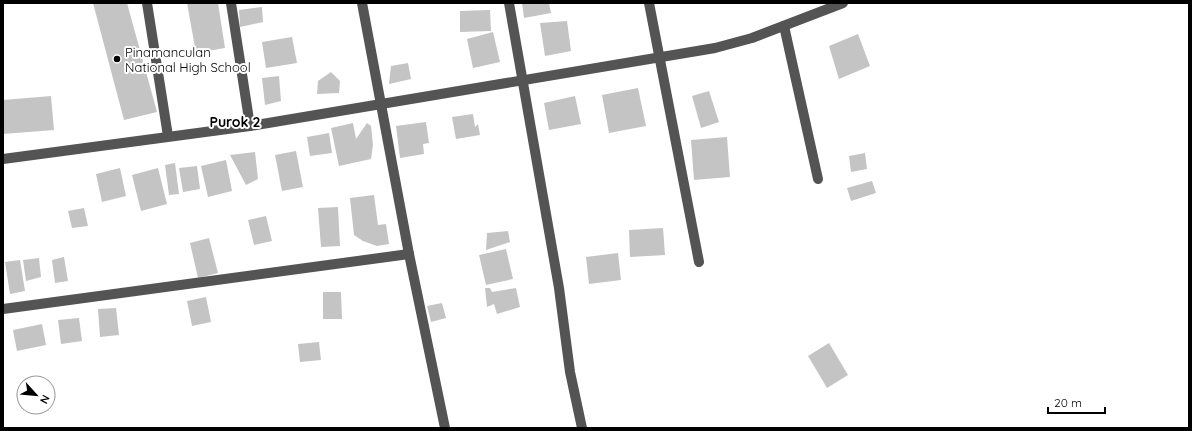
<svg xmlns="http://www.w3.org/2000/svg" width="1192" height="431" font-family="Quicksand,sans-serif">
  <rect width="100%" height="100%" fill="#fff"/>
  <g fill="#c4c4c4">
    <path d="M93 3H127L157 112 124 120Z"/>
    <path d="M187 3H218L225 48 196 53Z"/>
    <path d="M522 3H549L551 13 524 18Z"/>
    <path d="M262 7 263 22 240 27 239 10Z"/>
    <path d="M490 10 491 31 460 32V11Z"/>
    <path d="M567 21 571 51 545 56 540 23Z"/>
    <path d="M493 32 500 62 473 68 467 39Z"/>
    <path d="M858 34 870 66 839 79 829 46Z"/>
    <path d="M292 37 297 63 266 68 262 42Z"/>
    <path d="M408 63 411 79 389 84 391 66Z"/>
    <path d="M331 72 340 81 339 93 317 94 318 81Z"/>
    <path d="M279 76 281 101 265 105 262 78Z"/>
    <path d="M638 88 646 126 609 133 602 95Z"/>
    <path d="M709 91 719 122 701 128 692 96Z"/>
    <path d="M51 96 54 130 3 134V100Z"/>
    <path d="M575 96 581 124 549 130 544 103Z"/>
    <path d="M473 114 475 127 478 124 480 135 456 139 452 117Z"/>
    <path d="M426 122 429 143 423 144 424 154 400 158 396 126Z"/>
    <path d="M353 123 356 139 367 123 371 126 373 145 371 159 339 166 331 128Z"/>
    <path d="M329 133 332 153 310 156 307 137Z"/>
    <path d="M727 137 730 177 694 180 691 140Z"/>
    <path d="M296 151 303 187 282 191 275 155Z"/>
    <path d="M255 152 258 179 246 185 230 155Z"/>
    <path d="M865 153 867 169 851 172 849 156Z"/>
    <path d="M226 160 232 191 208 197 201 166Z"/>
    <path d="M175 163 179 194 169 195 165 165Z"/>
    <path d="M197 166 200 189 183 192 179 168Z"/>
    <path d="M120 168 126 196 102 202 96 174Z"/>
    <path d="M158 168 167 204 141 211 132 175Z"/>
    <path d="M872 181 876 193 851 201 847 188Z"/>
    <path d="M374 195 378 225 386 224 389 244 377 246 363 241 354 235 350 198Z"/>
    <path d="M338 207 340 246 321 247 318 208Z"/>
    <path d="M84 208 88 226 72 228 68 211Z"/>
    <path d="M266 216 272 241 254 245 248 220Z"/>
    <path d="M663 228 665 255 630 257 629 230Z"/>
    <path d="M508 231 510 242 486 250 487 233Z"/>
    <path d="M209 238 218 273 198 278 190 243Z"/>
    <path d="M506 249 513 279 486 285 479 255Z"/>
    <path d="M618 253 621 280 589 284 586 257Z"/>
    <path d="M64 257 68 281 55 283 52 260Z"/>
    <path d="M39 258 41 277 26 281 23 260Z"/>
    <path d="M20 260 25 291 10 294 5 262Z"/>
    <path d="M485 288H490L492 292 516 288 520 307 497 314 494 304 487 307Z"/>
    <path d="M323 292H341L342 319H323Z"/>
    <path d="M206 297 211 322 192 326 187 301Z"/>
    <path d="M442 303 446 318 431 322 427 306Z"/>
    <path d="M116 308 119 335 100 337 98 309Z"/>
    <path d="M79 318 82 341 61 344 58 320Z"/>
    <path d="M42 324 46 345 17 351 13 330Z"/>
    <path d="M319 342 321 360 300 362 298 344Z"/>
    <path d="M829 343 848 375 827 388 808 356Z"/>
  </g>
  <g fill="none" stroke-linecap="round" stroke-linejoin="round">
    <g stroke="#545454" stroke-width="10">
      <path d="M147 3 168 136"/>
      <path d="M231 3 250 126"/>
      <path d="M362 3 409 254 445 428"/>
      <path d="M509 3 559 288 570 372 582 428"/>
      <path d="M649 3 699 262"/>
      <path d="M784 26 818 179"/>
      <path d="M3 159 250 126 715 48 752 38 843 3"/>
      <path d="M3 309 409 254"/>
    </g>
  </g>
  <circle fill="#000" stroke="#fff" stroke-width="1.5" cx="117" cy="59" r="4"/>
  <g text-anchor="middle" stroke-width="4" stroke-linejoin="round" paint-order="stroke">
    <g font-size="13" fill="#000" stroke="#fff" text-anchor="start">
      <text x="125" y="57">Pinamanculan<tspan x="125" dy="15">National High School</tspan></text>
    </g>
    <g font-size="14" font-weight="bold" fill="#000" stroke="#fff">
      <text x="235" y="127">Purok 2</text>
    </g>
  </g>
  <rect width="1192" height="431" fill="none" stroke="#000000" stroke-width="8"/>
  <g transform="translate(36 395) rotate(117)"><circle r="19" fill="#ffffff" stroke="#999999"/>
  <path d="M0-3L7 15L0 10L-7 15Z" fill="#000000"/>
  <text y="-6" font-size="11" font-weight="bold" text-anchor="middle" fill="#000000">N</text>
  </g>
  <path d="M1048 407v6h57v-6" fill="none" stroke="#000000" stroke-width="2"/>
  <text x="1054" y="407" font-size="12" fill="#000000" stroke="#ffffff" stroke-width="3" paint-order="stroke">20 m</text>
</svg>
